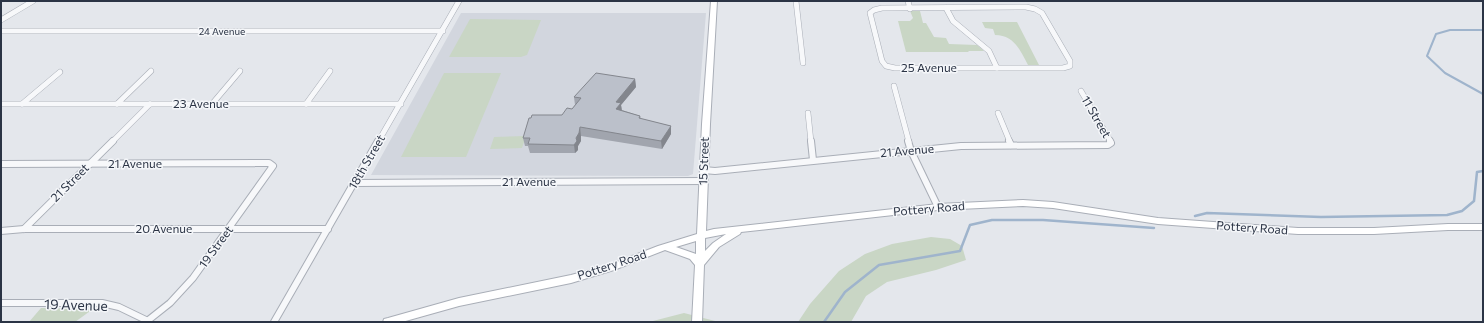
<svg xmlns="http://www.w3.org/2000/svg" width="1484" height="323" font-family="Commissioner,sans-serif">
  <rect width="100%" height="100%" fill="#e4e7ec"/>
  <path fill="#d2d6de" d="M461 13H706L693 174 688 176 371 175Z"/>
  <g fill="#c9d6c5">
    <path d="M910 11H920L923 23H926L934 37 946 38 949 44 977 45 984 51H968L969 52H906L898 21H910L913 18Z"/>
    <path d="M470 19 541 20 527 55 521 57H449Z"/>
    <path d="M982 22H1017L1039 65H1028C1020 50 1014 35 995 35L993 29 985 28Z"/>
    <path d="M444 73H501L466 157H401Z"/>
    <path d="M526 136 522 148 490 149 494 137Z"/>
    <path d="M931 237 950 239 962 246 966 260 936 270 887 282 866 296 851 322H798L810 304 839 271 865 254 892 244Z"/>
    <path d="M41 308 93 309 75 322H29Z"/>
    <path d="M684 313 719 322H649Z"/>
  </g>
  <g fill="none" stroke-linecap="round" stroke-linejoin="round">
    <path stroke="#9fb4cc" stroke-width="2" d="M1483 30H1450L1436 34 1427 56 1445 73 1483 94"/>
    <g stroke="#9fb4cc" stroke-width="2.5">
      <path d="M1195 216 1207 213 1321 217 1447 215 1462 211 1474 201 1477 172 1483 171"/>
      <path d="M824 322 845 292 879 265 960 251 970 225 992 220H1043L1154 228"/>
    </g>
    <g stroke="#a9aeb7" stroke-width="6">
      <g id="street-far1">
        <path d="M796 1 803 63"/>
        <path d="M908 1 910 9"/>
        <path d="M1026 7 1035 9 1042 13 1070 61V66L1063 68H895L886 66 882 61 870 13 874 10 882 8Z"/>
        <path d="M946 8 953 21 989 51 997 68"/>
        <path d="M1 20 33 1"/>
        <path d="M1 31H443"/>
        <path d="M894 86 909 142"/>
        <path d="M1081 91 1111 142"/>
        <path d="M1 104H401"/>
        <path d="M22 104 60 72"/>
        <path d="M117 104 151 71"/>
        <path d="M212 104 240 71"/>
        <path d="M306 104 330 71"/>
        <path d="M808 113 811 142"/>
        <path d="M998 113 1010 142"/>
        <path d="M112 142 150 104"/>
        <path d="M378 142 459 1"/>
      </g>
    </g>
    <g stroke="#a9aeb7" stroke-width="8">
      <g id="street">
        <path d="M811 141 813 160"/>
        <path d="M908 141 911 151 938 207"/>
        <path d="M1009 141 1011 145"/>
        <path d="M1 164 269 163 273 166 193 278 170 303 146 322"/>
        <path d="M704 170 715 171 961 146 1108 145 1111 143 1110 141"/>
        <path d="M355 183 704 181"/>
        <path d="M24 229 113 141"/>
        <path d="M1 231 24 229H328"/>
        <path d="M1 303H102L119 307 148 321"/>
        <path d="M274 322 378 141"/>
      </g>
    </g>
    <g stroke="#a9aeb7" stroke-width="2">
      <path id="secondary" d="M711 1H717L710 124 706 231 714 229 938 204 1023 200 1053 202 1158 218 1298 228H1374L1448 224H1483V230H1448L1374 234H1298L1158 224 1053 208 1023 206 938 210 741 232 740 234 719 247 704 265 702 322H692L695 265 690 259 665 250 614 270 571 283 459 306 402 322H383L384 319 388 318 459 298 571 275 609 265 658 246 697 234 702 124ZM726 234 713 243 705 251V238ZM696 241V254L676 247Z"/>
    </g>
    <use href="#street-far1" stroke="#f7f8fa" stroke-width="5"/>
    <use href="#street" stroke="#f7f8fa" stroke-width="6"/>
    <use href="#secondary" fill="#fff" fill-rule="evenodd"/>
  </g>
  <path fill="#a1a5ae" d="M635 79 636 87 621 105 622 110 640 116 641 119 671 126V134L662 149 581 136V141L578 146V150L575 153H530L528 146H525L523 138 572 109 575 105 574 97Z"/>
  <g fill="#83868d">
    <path d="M635 79 636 87 621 105 622 112 616 109V102Z"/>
    <path d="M671 126V134L662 149 661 141Z"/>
    <path d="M580 127 581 136V141L578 146V150L575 153 574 145Z"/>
  </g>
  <path fill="#bbc0ca" stroke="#83868d" d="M596 73 635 79 616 102 621 103 616 109 640 116 639 118 671 126 661 141 580 127 579 133 576 138 577 141 574 145 528 144 530 138H523L529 118H531L532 115H562L567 108 572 109 581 98 574 97Z"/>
  <g text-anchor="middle" stroke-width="3" stroke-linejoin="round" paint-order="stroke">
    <g font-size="10" fill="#2b3445" stroke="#f4f6f9">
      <text x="222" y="35">24 Avenue</text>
    </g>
    <g font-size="12" fill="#2b3445" stroke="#f4f6f9">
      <text x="929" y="72">25 Avenue</text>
      <text x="201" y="108">23 Avenue</text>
      <text transform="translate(1096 117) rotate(60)" y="4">11 Street</text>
      <text transform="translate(907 151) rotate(-5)" y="4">21 Avenue</text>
      <text transform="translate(704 161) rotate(-88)" y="4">15 Street</text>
      <text transform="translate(367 162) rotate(-60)" y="4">18th Street</text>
      <text x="135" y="168">21 Avenue</text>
      <text x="529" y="186">21 Avenue</text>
      <text transform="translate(70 183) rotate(-45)" y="4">21 Street</text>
      <text transform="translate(929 209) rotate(-5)" y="4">Pottery Road</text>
      <text transform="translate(1252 228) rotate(4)" y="4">Pottery Road</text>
      <text x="164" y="233">20 Avenue</text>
      <text transform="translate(216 247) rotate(-54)" y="4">19 Street</text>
      <text transform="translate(612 265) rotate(-18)" y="4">Pottery Road</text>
    </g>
    <g font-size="14" fill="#2b3445" stroke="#f4f6f9">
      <text transform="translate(76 305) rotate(2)" y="5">19 Avenue</text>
    </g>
  </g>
  <rect width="1484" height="323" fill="none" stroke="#2b3445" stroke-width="4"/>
</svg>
